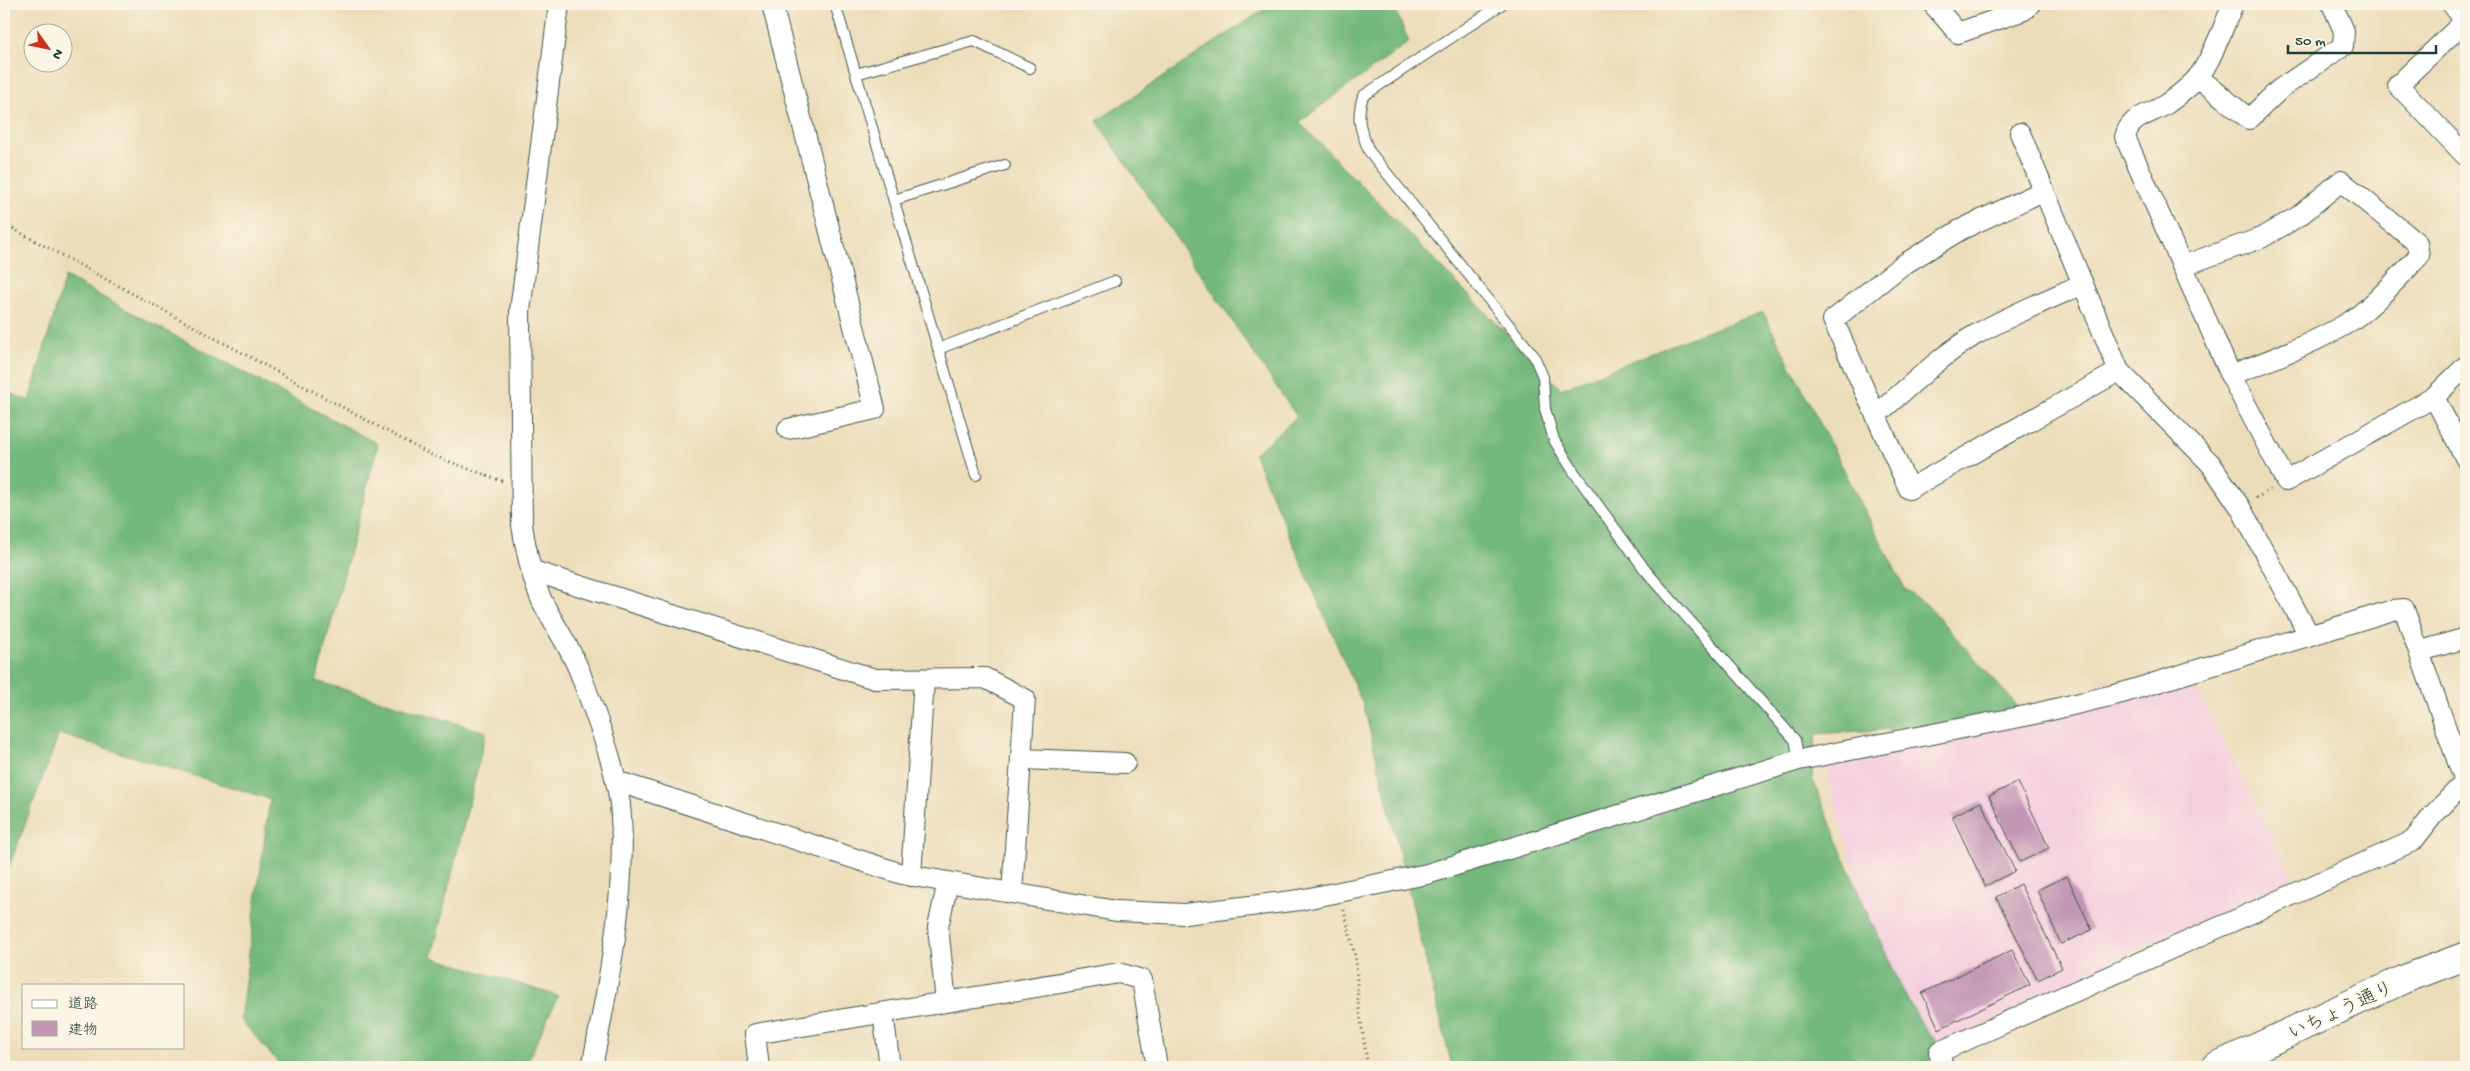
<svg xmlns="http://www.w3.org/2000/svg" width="2470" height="1071" font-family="'Gochi Hand','Klee One',sans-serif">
  <rect width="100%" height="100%" fill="#fcf5e5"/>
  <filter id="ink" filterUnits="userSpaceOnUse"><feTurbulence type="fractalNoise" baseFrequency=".02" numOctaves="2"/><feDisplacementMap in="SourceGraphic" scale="10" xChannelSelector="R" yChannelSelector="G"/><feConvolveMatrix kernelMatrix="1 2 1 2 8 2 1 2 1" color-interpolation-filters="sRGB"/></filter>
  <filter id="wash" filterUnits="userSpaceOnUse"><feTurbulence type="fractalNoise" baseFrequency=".0096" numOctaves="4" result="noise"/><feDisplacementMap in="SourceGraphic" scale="20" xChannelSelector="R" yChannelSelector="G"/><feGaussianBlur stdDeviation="1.12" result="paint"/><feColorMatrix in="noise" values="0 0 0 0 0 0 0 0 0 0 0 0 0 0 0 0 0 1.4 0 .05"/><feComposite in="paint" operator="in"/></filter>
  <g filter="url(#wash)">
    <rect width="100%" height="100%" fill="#ecddba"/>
    <path fill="#f4cfde" d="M2190 676 2293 878 2104 965 1941 1045 1928 1033 1907 999 1864 906 1822 758Z"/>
    <g fill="#73b87c" stroke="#497a58">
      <path d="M1272 4H1393L1409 42 1299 122 1561 389 1697 335 1763 312 1905 589 1926 604 2030 720 1816 734 1812 778 1864 906 1907 999 1928 1033 1941 1045 1931 1059 1920 1067H1452L1364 707 1254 454 1297 417 1097 121Z"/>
      <path d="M65 277 378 444 316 681 486 732 432 957 558 996 525 1067H282L240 1019 270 799 59 734 4 880V391L29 401Z"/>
    </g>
    <g id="blocks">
      <g fill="#c297b4">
        <path d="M2018 782 2049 848 2020 862 1989 796Z"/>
        <path d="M1981 802 2015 871 1985 886 1952 816Z"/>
        <path d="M2067 876 2092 930 2061 944 2037 890Z"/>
        <path d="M2020 884 2062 968 2038 980 1996 897Z"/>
        <path d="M2012 950 2030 985 1939 1029 1922 993Z"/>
      </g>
    </g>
  </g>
  <g filter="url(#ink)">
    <use href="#blocks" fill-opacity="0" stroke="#3e5548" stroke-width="1"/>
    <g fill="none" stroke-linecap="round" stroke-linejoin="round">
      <g stroke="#3e5548" stroke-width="12">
        <g id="lane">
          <path d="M835 4 976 475"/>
          <path d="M1502 4 1363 96C1356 119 1360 129 1369 151L1534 356 1543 377 1545 409 1554 440 1574 472 1646 571 1795 740 1799 760"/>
          <path d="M856 74 974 41 1030 68"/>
          <path d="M894 200 1005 165"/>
          <path d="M938 349 1115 281"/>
        </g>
      </g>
      <g stroke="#3e5548" stroke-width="22">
        <g id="street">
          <path d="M559 4 520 311 522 525C526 550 531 577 542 601 555 627 573 651 582 678 597 719 619 773 621 816 626 899 608 986 592 1067"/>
          <path d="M772 4 875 409 788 429"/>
          <path d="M1933 4 1958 33 2024 10 2030 4"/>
          <path d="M2233 4C2224 25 2212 60 2198 77 2190 87 2175 98 2165 105 2149 115 2130 116 2125 137L2233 380 2286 481 2434 397 2466 366"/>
          <path d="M2452 4 2466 22"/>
          <path d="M2465 21 2398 85 2466 156"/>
          <path d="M2198 77 2249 119 2280 89 2343 46 2344 31 2332 4"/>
          <path d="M2020 133 2119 371 2211 464 2240 507 2309 635"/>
          <path d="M2043 191 1960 230 1901 266 1833 320 1909 489 2119 371"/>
          <path d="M2182 266 2261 238 2299 216 2341 181 2417 243 2419 256C2400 276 2370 310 2346 324 2310 345 2269 361 2230 375"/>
          <path d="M2434 397 2466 459"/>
          <path d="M1876 415C1908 388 1940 356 1975 335 2010 315 2047 300 2083 284"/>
          <path d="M533 571 875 679 985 678 1025 699 1012 893"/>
          <path d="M2421 651 2466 638"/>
          <path d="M1021 759 1125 763"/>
          <path d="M616 781 902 874 1116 911 1185 914 1300 900 1427 874 1799 760 2030 715 2122 693 2393 610 2404 609 2466 785"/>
          <path d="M911 876 924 679"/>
          <path d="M946 1002 938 927 948 882"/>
          <path d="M883 1013 890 1067"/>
          <path d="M759 1067 755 1034 1119 973 1142 980 1157 1067"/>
          <path d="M1943 1067 1939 1052 2413 841 2433 815 2466 781"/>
        </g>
      </g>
      <g stroke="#3e5548" stroke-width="30">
        <path id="secondary" d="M2215 1067 2402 980 2466 956"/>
      </g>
      <g stroke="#3e5548" stroke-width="3" stroke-dasharray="1 4" stroke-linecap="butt">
        <path d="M4 224 429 454 502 481"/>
        <path d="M2256 498 2270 490"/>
        <path d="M1344 910 1356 960 1358 1002 1368 1067"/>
      </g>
      <use href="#lane" stroke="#fff" stroke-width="10"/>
      <use href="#street" stroke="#fff" stroke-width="20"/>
      <use href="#secondary" stroke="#fff" stroke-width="28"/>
    </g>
  </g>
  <g text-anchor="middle" stroke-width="4" stroke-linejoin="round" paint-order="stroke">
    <g font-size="19" fill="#1f3d34" stroke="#fcf5e5">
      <text transform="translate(2340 1009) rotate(-25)" y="7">いちょう通り</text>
    </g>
  </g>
  <rect width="2470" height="1071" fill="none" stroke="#fcf5e5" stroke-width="20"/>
  <rect x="22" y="984" width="162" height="65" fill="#fcf5e5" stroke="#a4ab9e"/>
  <rect x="32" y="1000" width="25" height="8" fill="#ffffff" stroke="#a4ab9e"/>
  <text x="68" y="1008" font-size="15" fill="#1f3d34">道路</text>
  <rect x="32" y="1021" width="25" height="15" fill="#c297b4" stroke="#a4ab9e"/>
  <text x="68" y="1034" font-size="15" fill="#1f3d34">建物</text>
  <g transform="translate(48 48) rotate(123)"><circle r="24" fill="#fcf5e5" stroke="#a4ab9e"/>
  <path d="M0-4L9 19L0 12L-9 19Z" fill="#c8321e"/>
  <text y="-8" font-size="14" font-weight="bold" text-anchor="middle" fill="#1f3d34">N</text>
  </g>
  <path d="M2288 45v8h148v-8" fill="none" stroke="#1f3d34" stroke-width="2.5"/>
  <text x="2295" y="45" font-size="15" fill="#1f3d34" stroke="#fcf5e5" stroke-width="4" paint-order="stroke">50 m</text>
</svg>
